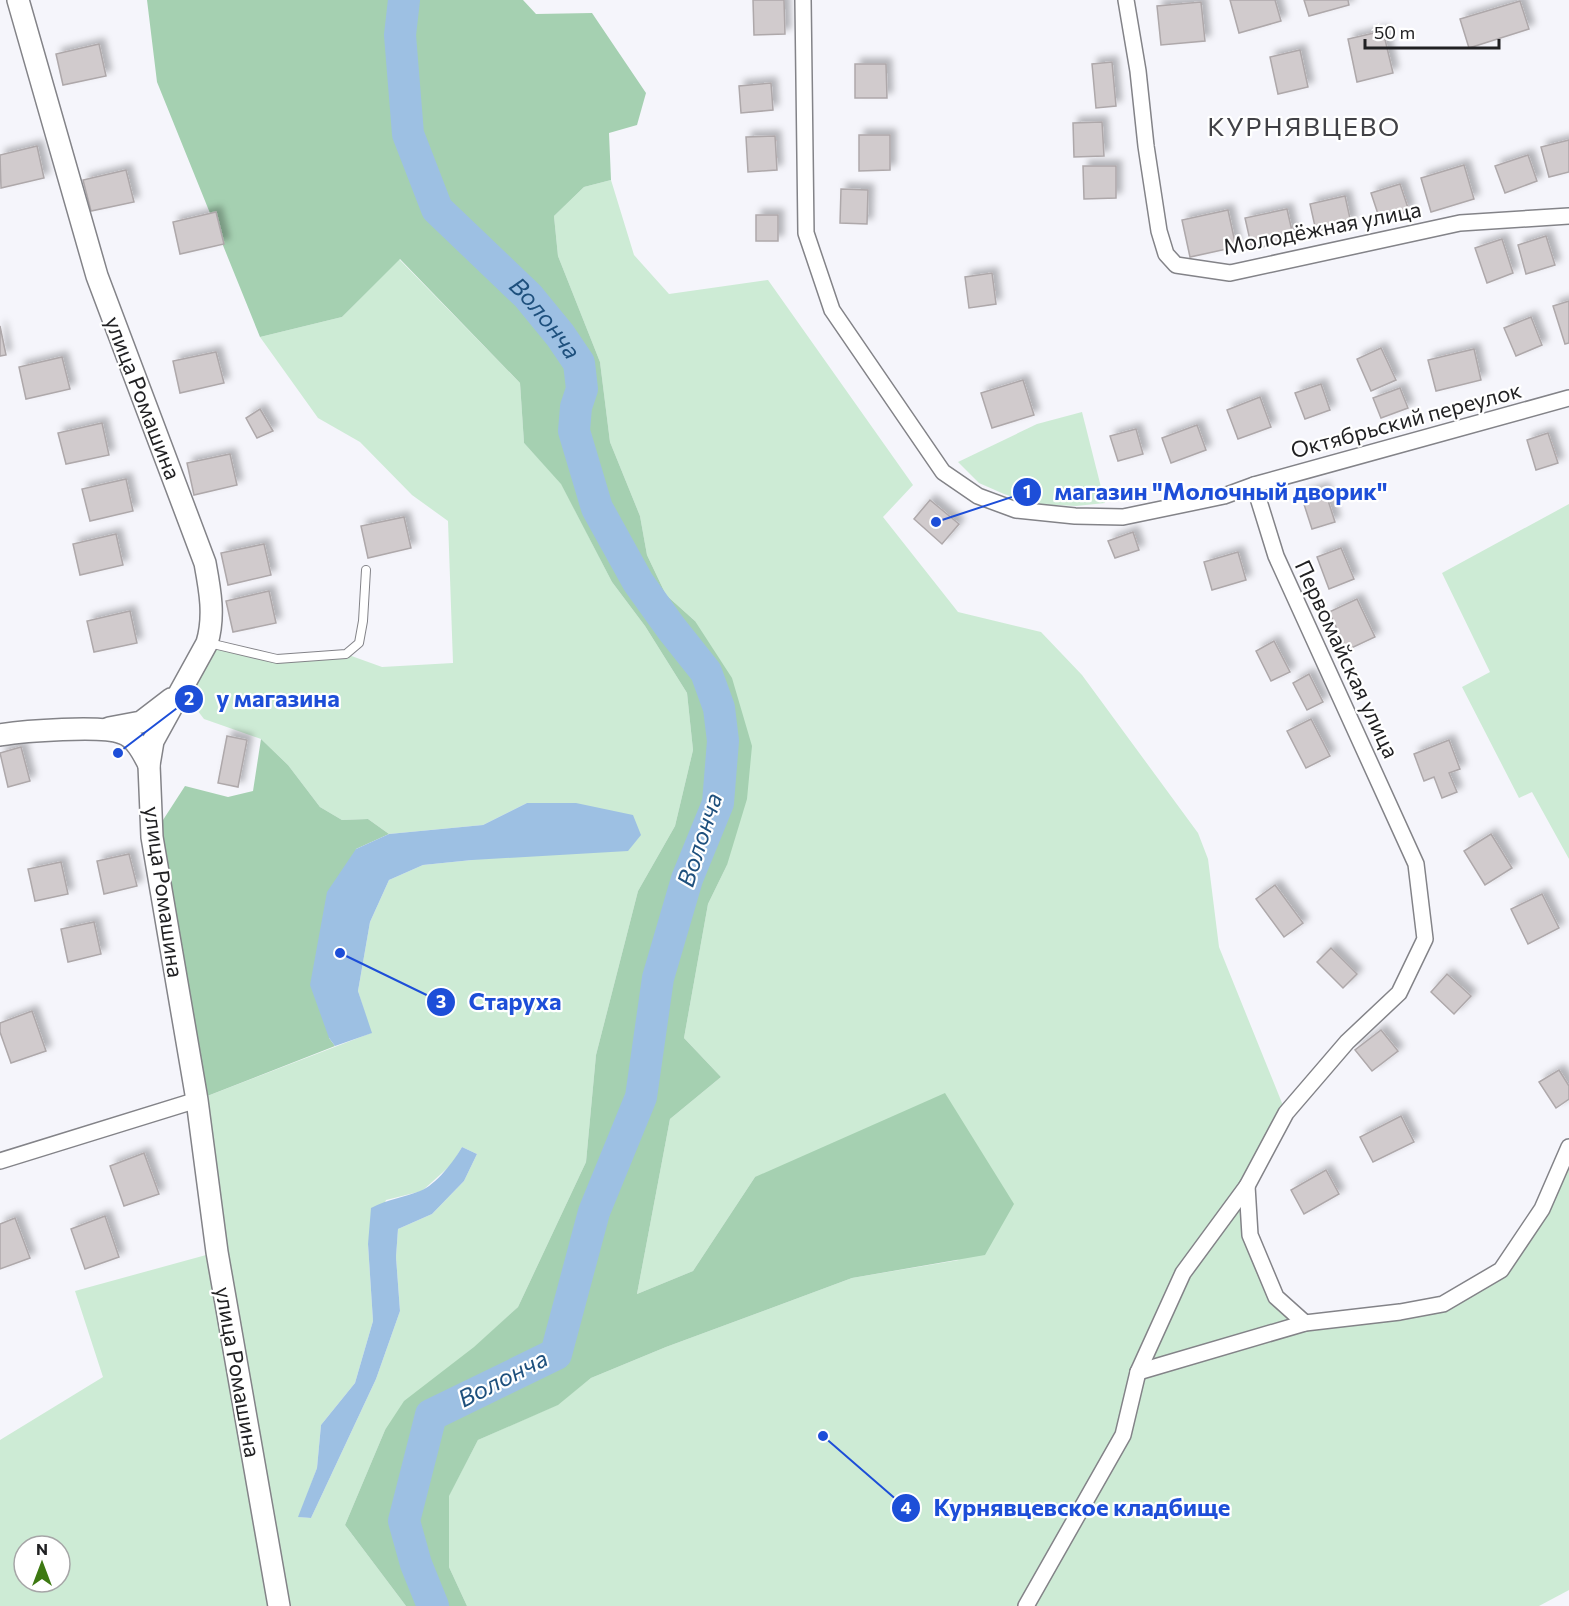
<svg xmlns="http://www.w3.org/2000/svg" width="1569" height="1606" font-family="Commissioner,sans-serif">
  <defs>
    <filter id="shadow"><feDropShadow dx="5.5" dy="-5.5" stdDeviation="3" flood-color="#0004"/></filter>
  </defs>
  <rect width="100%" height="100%" fill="#f5f5fb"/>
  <g fill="#cdebd5" fill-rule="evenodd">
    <path d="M611 180 634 255 669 294 768 280 913 485 883 517 958 612 1041 632 1082 675 1198 833 1208 859 1219 947 1286 1113 1247 1187 1250 1235 1277 1297 1305 1323 1443 1304 1501 1270 1569 1147V1590L1539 1606H467L449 1567V1495L478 1440 557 1405 591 1378 666 1347 852 1278 959 1260 755 1177 693 1271 637 1294 670 1119 721 1077 684 1038 708 904 727 865 695 621 666 595 647 555 640 516 610 442 600 362 558 256 554 216 584 187Z"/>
    <path d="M399 259 520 383 524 443 561 483 612 582 645 626 687 693 693 750 675 826 638 891 596 1055 586 1162 518 1307 385 1430 345 1525 406 1606H0V1440L103 1377 75 1291 217 1252 197 1100 371 1033 358 991 370 922 389 880 423 865 472 860 527 803 483 825 389 834 368 819 342 820 320 807 288 765 261 739 204 719 181 689 207 643 277 659 346 654 382 667 453 663 448 521 412 495 360 442 318 418 260 337 342 317ZM462 1147 477 1154 464 1181 432 1214 398 1229 396 1257 400 1311 376 1379 311 1518 299 1517 317 1468 321 1425 355 1383 373 1321 368 1244 386 1200 422 1191 452 1164ZM24 1546H60V1582H24Z"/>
    <path d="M1082 412 1105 503 1076 506 1034 504 1004 494 979 483 958 462 1037 424Z"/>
    <path d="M1569 504V859L1532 792 1519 798 1462 687 1490 672 1442 573Z"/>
  </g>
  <g fill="#a5d0b1">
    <path d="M147 0H523L536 14 592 13 646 93 637 125 609 133 611 180 584 187 554 216 558 256 600 362 610 442 640 516 647 555 666 595 695 621 732 678 752 746 747 799 727 865 708 904 684 1038 721 1077 670 1119 637 1294 693 1271 755 1177 945 1093 1014 1204 985 1255 852 1278 666 1347 591 1378 558 1405 478 1440 449 1496V1567L467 1606H406L345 1525 385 1430 404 1401 474 1347 518 1307 586 1162 596 1055 638 891 675 826 693 750 687 693 645 626 612 582 561 484 524 443 520 383 400 259 342 317 260 337 157 82Z"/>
    <path d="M261 739 288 765 320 807 342 820 368 819 389 834 356 849 329 1038 335 1046 197 1100 152 837 185 786 228 797 253 791Z"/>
  </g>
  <g fill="#9dc0e3">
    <path d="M527 803H576L633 815 641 835 628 851 472 860 423 865 389 880 370 922 358 991 372 1033 335 1046 329 1038 310 985 327 892 356 849 389 834 483 825Z"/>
    <path d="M462 1147 477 1154 464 1181 432 1214 398 1229 396 1257 400 1311 376 1379 311 1518 298 1517 317 1468 321 1425 355 1383 373 1321 368 1244 371 1208C388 1199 403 1198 420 1191 436 1185 454 1161 462 1147Z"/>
  </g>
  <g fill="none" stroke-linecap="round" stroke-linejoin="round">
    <path stroke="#9dc0e3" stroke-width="32" id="s1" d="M404 0 400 35 408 134 437 209 528 296 560 335 579 363 582 389 576 407 574 431 597 508 638 582 671 628 706 672 719 708 723 741 718 803 687 879 658 978 641 1097 594 1212 556 1354 431 1415 404 1521 416 1564 433 1606"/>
  </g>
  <g fill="#d1cbcd" stroke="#aea8aa" stroke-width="1.5" filter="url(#shadow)">
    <path d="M753 0H784L785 34 754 35Z"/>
    <path d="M1230 0H1275L1281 21 1239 33Z"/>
    <path d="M1304 0H1348L1349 5 1309 16Z"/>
    <path d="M1520 1 1529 29 1469 48 1460 19Z"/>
    <path d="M1201 2 1205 41 1161 45 1157 6Z"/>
    <path d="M1383 31 1393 73 1357 82 1348 39Z"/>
    <path d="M99 44 106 76 63 85 56 54Z"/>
    <path d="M1300 50 1308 87 1278 94 1270 57Z"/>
    <path d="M1112 62 1116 106 1096 108 1092 64Z"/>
    <path d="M855 64H886L887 98H855Z"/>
    <path d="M771 83 773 110 741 113 739 86Z"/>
    <path d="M1102 122 1104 156 1074 157 1073 123Z"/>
    <path d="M859 135H890V170L859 171Z"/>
    <path d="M775 136 777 170 748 172 746 137Z"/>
    <path d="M1569 140V172L1549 177 1541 147Z"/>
    <path d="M37 146 44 178 1 188 0 155Z"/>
    <path d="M1528 155 1537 181 1505 193 1495 166Z"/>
    <path d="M1464 165 1474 199 1431 212 1421 178Z"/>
    <path d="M1083 166H1116V198L1084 199Z"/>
    <path d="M126 170 134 202 91 211 83 180Z"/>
    <path d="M1400 184 1409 211 1380 220 1371 193Z"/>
    <path d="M841 189 868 190 867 224 840 223Z"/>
    <path d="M1345 196 1351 223 1316 231 1310 204Z"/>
    <path d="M1287 209 1294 240 1252 249 1245 218Z"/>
    <path d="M1228 210 1236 247 1190 257 1182 220Z"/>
    <path d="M216 212 224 244 180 254 173 222Z"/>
    <rect x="756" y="215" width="22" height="26"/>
    <path d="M1546 236 1555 265 1526 274 1518 245Z"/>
    <path d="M1502 239 1513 273 1487 283 1475 248Z"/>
    <path d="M992 273 996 304 969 308 965 277Z"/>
    <path d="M1569 301V343L1565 344 1553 306Z"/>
    <path d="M1531 317 1542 345 1516 356 1504 328Z"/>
    <path d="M0 326 6 355 0 356Z"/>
    <path d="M1381 348 1396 380 1371 391 1357 359Z"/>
    <path d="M1474 349 1481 380 1436 391 1428 360Z"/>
    <path d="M216 352 224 383 180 393 173 361Z"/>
    <path d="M62 357 70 389 26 399 19 367Z"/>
    <path d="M1023 380 1034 415 992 428 981 393Z"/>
    <path d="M1321 384 1330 410 1305 419 1295 393Z"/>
    <path d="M1400 388 1408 408 1381 418 1373 398Z"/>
    <path d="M1260 397 1271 427 1238 439 1227 410Z"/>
    <path d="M260 409 273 431 257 438 246 418Z"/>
    <path d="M102 423 109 455 66 464 58 433Z"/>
    <path d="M1197 425 1206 450 1171 463 1162 438Z"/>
    <path d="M1136 429 1143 454 1118 461 1110 436Z"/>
    <path d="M1548 433 1558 463 1536 470 1527 440Z"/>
    <path d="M230 454 237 485 194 495 187 463Z"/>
    <path d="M126 479 133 511 90 521 82 489Z"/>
    <path d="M1324 488 1335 522 1312 529 1301 495Z"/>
    <path d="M930 500 959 524 942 544 914 519Z"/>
    <path d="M404 517 411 548 368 558 361 526Z"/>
    <path d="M1133 532 1139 550 1115 558 1108 541Z"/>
    <path d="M116 534 123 565 80 575 73 544Z"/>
    <path d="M264 544 271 575 228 585 221 553Z"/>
    <path d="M1341 548 1354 579 1329 589 1317 557Z"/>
    <path d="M1238 552 1246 580 1212 590 1204 562Z"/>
    <path d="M269 591 276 623 233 632 226 601Z"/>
    <path d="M1357 599 1375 637 1347 650 1329 612Z"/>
    <path d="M130 611 137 643 94 652 87 621Z"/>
    <path d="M1274 641 1290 672 1271 681 1256 651Z"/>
    <path d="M1309 674 1323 702 1307 710 1293 683Z"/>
    <path d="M1311 719 1330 756 1306 768 1287 731Z"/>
    <path d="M227 736 247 740 238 787 218 783Z"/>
    <path d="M1449 740 1460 769 1449 773 1457 792 1442 798 1434 777 1424 781 1414 754Z"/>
    <path d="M21 747 30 781 8 787 0 753Z"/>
    <path d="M1491 834 1512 868 1485 885 1464 851Z"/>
    <path d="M129 854 137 886 104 894 97 861Z"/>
    <path d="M61 862 68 894 35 901 28 869Z"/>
    <path d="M1275 885 1303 923 1284 937 1256 899Z"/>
    <path d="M1542 894 1559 928 1528 944 1511 909Z"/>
    <path d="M94 922 101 954 68 962 61 929Z"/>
    <path d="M1331 948 1357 974 1343 988 1317 962Z"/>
    <path d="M1447 974 1471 996 1454 1014 1431 992Z"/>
    <path d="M32 1011 46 1051 11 1063 0 1032V1023Z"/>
    <path d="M1381 1030 1398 1051 1372 1071 1355 1050Z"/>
    <path d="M1559 1070 1569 1086V1099L1556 1108 1539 1082Z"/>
    <path d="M1401 1116 1414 1142 1373 1162 1360 1137Z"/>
    <path d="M144 1153 159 1194 124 1206 110 1166Z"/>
    <path d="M1326 1170 1339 1194 1304 1214 1291 1190Z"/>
    <path d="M105 1216 119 1257 85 1269 71 1229Z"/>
    <path d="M15 1218 30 1258 0 1269V1224Z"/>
  </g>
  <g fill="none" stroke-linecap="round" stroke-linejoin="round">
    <g stroke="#838388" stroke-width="10">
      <path id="lane" d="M209 643 277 659 346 654 359 643 363 621 366 570"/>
    </g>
    <g stroke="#838388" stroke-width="18">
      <g id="street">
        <path d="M803 0 806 233 832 310 943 472 978 496 1016 510 1075 516 1123 517 1224 496 1254 485 1569 398"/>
        <path d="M1126 0 1138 71 1146 146 1159 231 1166 254 1176 265 1230 273 1460 223 1569 216"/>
        <path d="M0 1161 197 1100"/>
        <path d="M1247 1186 1250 1235 1276 1297 1305 1323"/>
        <path d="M1138 1372 1305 1323 1400 1312 1443 1304 1501 1270 1542 1209 1569 1147"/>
        <path d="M1026 1606 1123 1435 1138 1372 1183 1273 1247 1186 1286 1113 1347 1042 1399 993 1425 939 1416 864 1276 556 1254 485"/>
      </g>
    </g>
    <g stroke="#838388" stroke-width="24">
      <g id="secondary">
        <path d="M18 0 97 276 205 563C210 590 215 616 207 643L153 741 149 765 152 837 197 1100 217 1252 279 1606"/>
        <path d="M109 728 141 722 171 699"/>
        <path d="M0 735C24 731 102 725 122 733 135 737 143 753 149 765"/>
      </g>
    </g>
    <use href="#lane" stroke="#fff" stroke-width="8"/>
    <use href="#street" stroke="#fff" stroke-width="15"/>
    <use href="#secondary" stroke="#fff" stroke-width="21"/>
  </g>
  <g text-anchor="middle" stroke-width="4.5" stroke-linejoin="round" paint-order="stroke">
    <g font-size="22" fill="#212123" stroke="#fff">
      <text transform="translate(1322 228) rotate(-11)" y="8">Молодёжная улица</text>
      <text transform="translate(143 398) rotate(69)" y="8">улица Ромашина</text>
      <text transform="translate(1406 420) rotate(-15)" y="8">Октябрьский переулок</text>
      <text transform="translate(1347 659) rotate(65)" y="8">Первомайская улица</text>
      <text transform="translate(164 892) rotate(82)" y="8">улица Ромашина</text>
      <text transform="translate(238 1372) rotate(80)" y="8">улица Ромашина</text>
    </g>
    <g font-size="24" font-style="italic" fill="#1e507d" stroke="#fff">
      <text dy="8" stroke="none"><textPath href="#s1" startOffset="369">Волонча</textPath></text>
      <text transform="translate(700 840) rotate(-72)" y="8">Волонча</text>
      <text transform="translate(503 1379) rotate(-27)" y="8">Волонча</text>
    </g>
    <g font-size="26" letter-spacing="1.5" fill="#414146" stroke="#fff">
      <text x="1304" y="136">КУРНЯВЦЕВО</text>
    </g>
  </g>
  <path fill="none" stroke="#1d4ed8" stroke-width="2" d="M936 522L1027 492M118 753L189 699M340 953L441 1002M823 1436L906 1508"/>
  <g fill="#1d4ed8" stroke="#fff" stroke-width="2">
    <circle cx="936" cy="522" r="6"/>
    <circle cx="118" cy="753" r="6"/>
    <circle cx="340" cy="953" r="6"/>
    <circle cx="823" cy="1436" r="6"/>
    <circle cx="1027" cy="492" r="15"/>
    <circle cx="189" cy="699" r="15"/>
    <circle cx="441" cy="1002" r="15"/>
    <circle cx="906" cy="1508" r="15"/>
  </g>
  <g font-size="18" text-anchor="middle" font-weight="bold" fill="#fff">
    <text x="1027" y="498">1</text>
    <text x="189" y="705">2</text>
    <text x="441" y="1008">3</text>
    <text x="906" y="1514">4</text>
  </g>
  <g font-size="24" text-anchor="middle" font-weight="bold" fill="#1d4ed8" stroke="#fff" stroke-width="4.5" stroke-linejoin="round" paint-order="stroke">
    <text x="1221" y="500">магазин "Молочный дворик"</text>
    <text x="278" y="707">у магазина</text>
    <text x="515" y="1010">Старуха</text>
    <text x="1082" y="1516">Курнявцевское кладбище</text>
  </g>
  <g transform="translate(42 1564)"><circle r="28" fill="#ffffff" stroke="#a6a6a7" stroke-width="1.5"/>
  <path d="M0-4.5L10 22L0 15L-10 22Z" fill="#3d7912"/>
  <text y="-9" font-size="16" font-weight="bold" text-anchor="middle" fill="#212123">N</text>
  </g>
  <path d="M1365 39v9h134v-9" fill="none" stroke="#212123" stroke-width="3"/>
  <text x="1374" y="39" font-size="18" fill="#212123" stroke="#ffffff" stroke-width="4.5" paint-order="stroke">50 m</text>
</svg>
